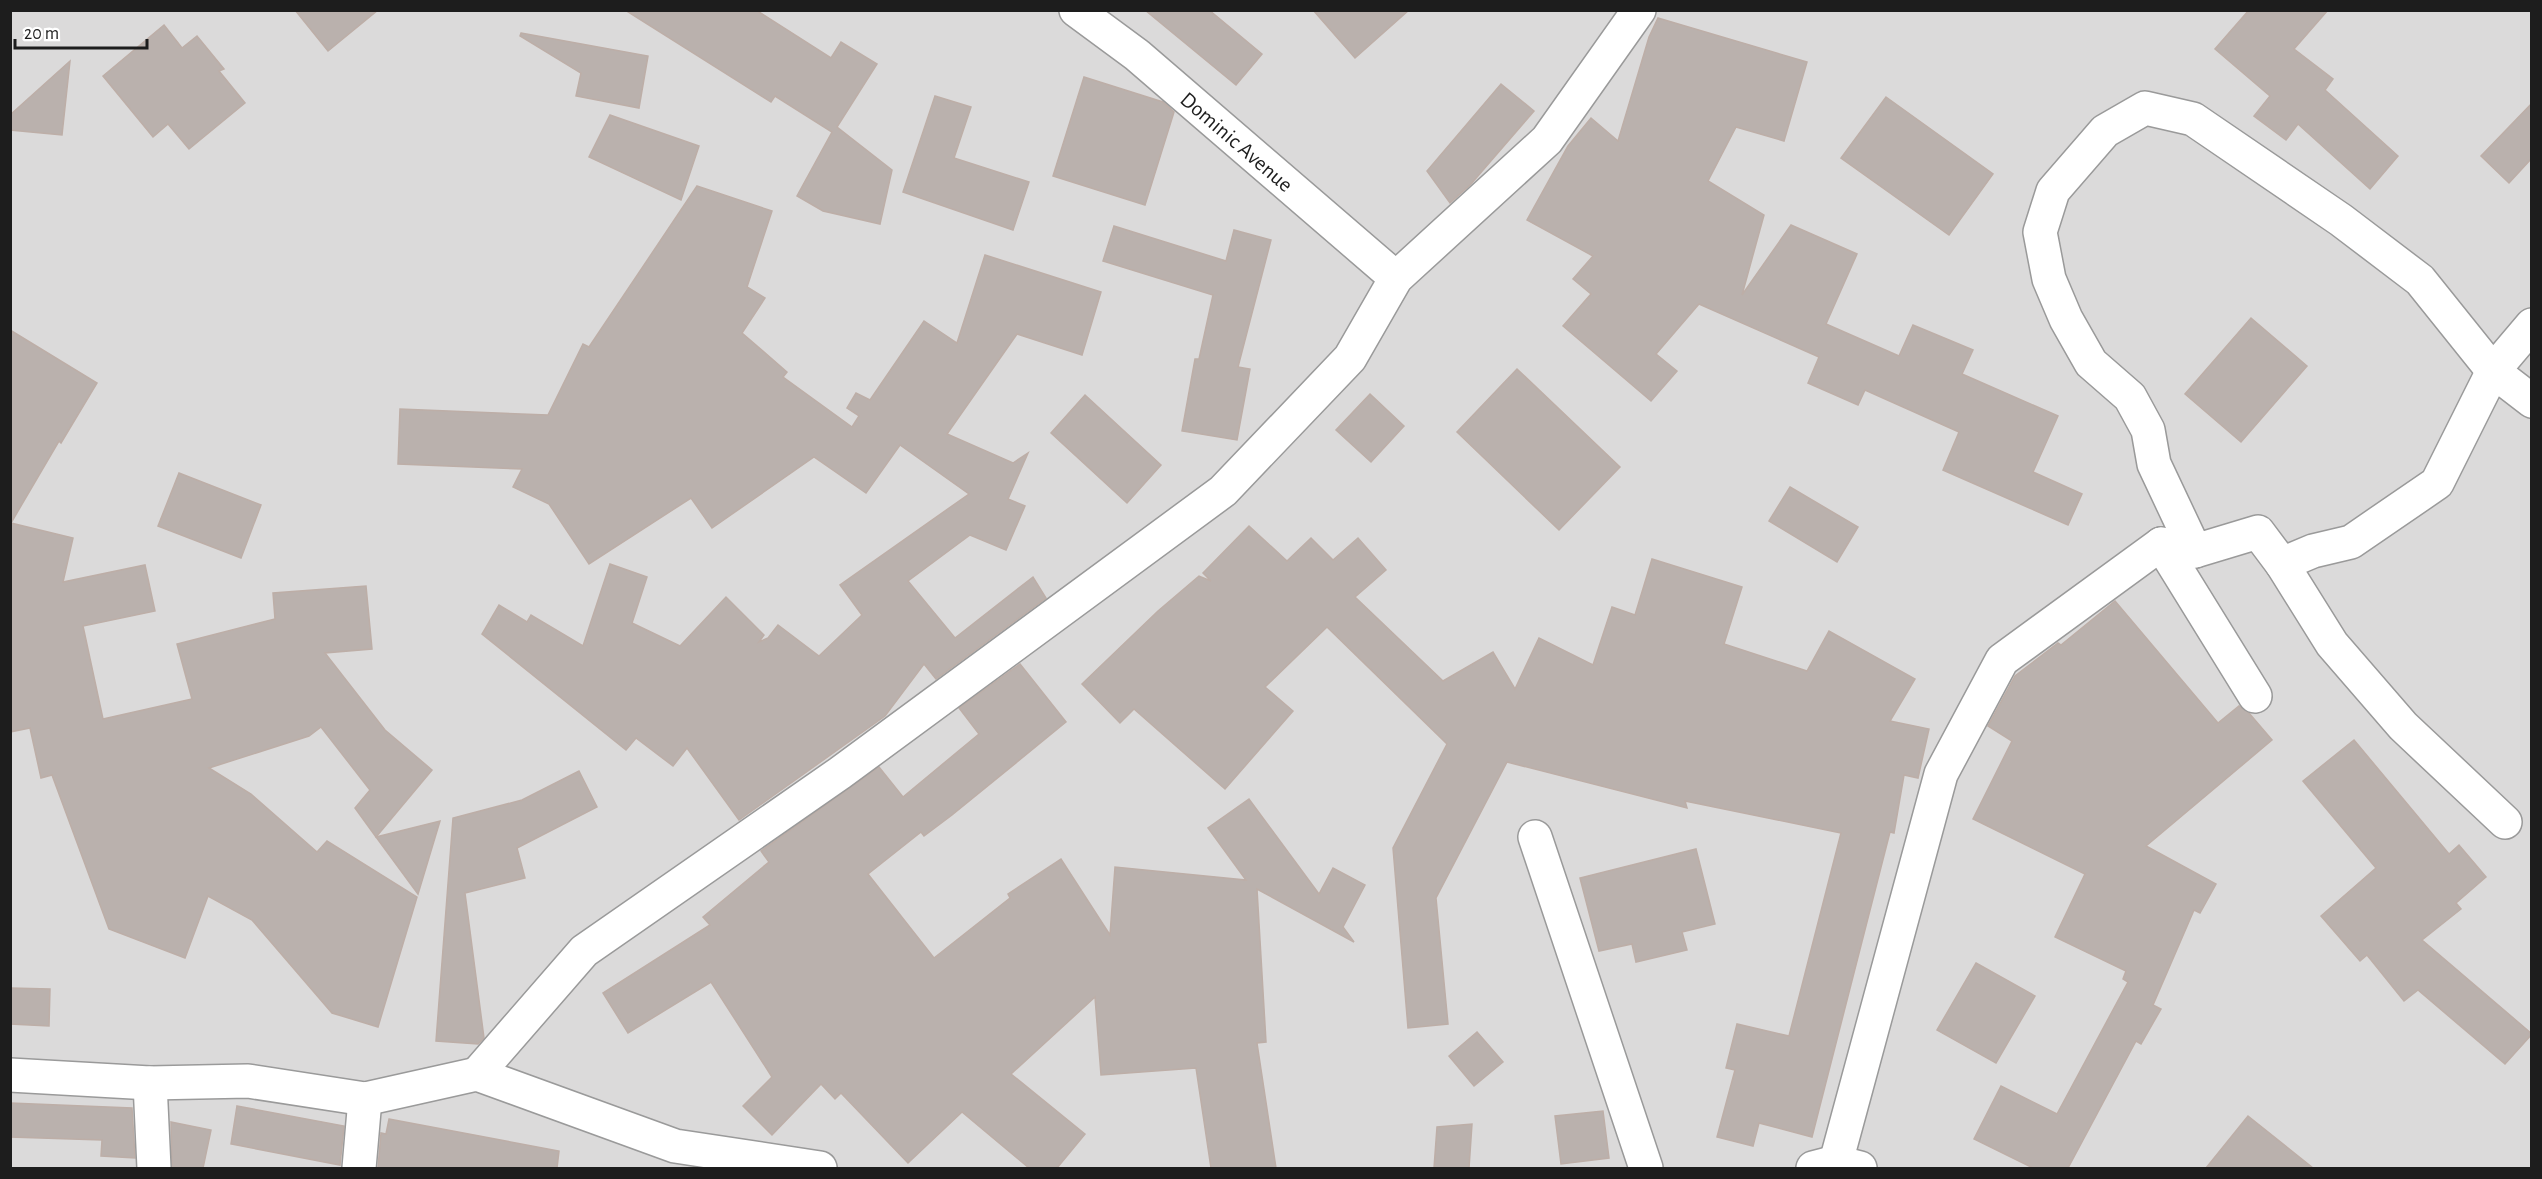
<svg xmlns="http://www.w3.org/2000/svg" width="2542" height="1179" font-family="'Alegreya Sans',sans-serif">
  <rect width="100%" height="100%" fill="#ede9e3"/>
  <rect fill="#dbdada" x="11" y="11" width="2520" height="1157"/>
  <g fill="#bab1ad" stroke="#bdaea7" stroke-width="1.5">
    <path d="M295 10H378L328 51Z"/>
    <path d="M625 10H756L831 58 841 42 877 64 837 127 892 170 880 224 823 211 797 196 832 132 775 96 771 102Z"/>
    <path d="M1145 10H1209L1262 54 1236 85Z"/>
    <path d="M1313 10H1409L1355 58Z"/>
    <path d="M2249 10H2328L2294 49 2333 79 2325 90 2398 156 2370 189 2298 124 2286 140 2254 116 2270 96 2215 49Z"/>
    <path d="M1658 18 1807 62 1784 141 1736 127 1708 181 1764 215 1742 295 1791 225 1857 254 1826 324 1899 356 1913 325 1973 350 1962 374 2058 416 2033 472 2082 494 2068 525 1943 470 1959 432 1865 390 1858 405 1808 383 1819 357 1699 304 1656 354 1677 371 1651 401 1563 326 1591 294 1573 279 1593 256 1527 220 1568 146 1591 118 1618 141 1649 37Z"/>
    <path d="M164 25 182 48 197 36 224 69 219 71 245 103 189 149 168 124 153 137 103 76Z"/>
    <path d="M521 33 648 56 639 108 576 96 581 73 520 36Z"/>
    <path d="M70 61 62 135 10 130V115Z"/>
    <path d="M1084 77 1163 102 1174 112 1145 205 1053 176Z"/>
    <path d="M1501 84 1534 111 1471 184 1450 203 1427 171Z"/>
    <path d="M935 96 971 107 954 158 1029 182 1013 230 903 192Z"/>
    <path d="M1886 97 1993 174 1949 235 1841 158Z"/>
    <path d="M2532 103V158L2509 183 2481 156Z"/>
    <path d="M610 115 699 146 681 200 589 157Z"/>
    <path d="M697 186 772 211 747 287 765 298 742 333 787 372 783 377 852 427 859 416 847 408 856 393 870 400 924 321 957 343 985 255 1101 292 1082 355 1017 334 947 434 1013 463 1028 453 1008 499 1025 506 1006 550 970 535 908 581 955 638 1033 577 1046 598 936 679 924 664 885 716 739 820 687 748 673 766 636 738 626 750 482 634 499 605 527 622 531 615 583 646 610 564 647 577 632 623 680 646 726 597 764 635 759 642 768 638 778 625 819 656 862 615 840 585 969 494 900 445 866 493 814 457 712 528 691 498 589 564 549 504 513 487 522 469 398 464 400 409 548 415 583 344 589 347Z"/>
    <path d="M1114 226 1226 261 1234 230 1271 240 1238 367 1250 369 1237 440 1182 431 1195 359H1199L1213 295 1103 261Z"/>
    <path d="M2251 318 2307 366 2241 442 2185 394Z"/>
    <path d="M10 330 97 383 61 443 59 441 11 523 73 538 63 582 145 565 155 611 83 626 103 719 192 699 177 644 275 619 273 593 366 586 372 649 325 653 385 730 432 770 376 837 355 808 370 790 321 727 309 736 209 768 251 794 317 852 327 841 417 897 378 1027 332 1013 252 920 208 896 185 958 109 929 52 775 41 778 30 728 10 732Z"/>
    <path d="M1517 369 1620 467 1559 530 1457 432Z"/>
    <path d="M1370 394 1404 426 1371 462 1336 430Z"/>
    <path d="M1085 395 1161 465 1127 503 1051 433Z"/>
    <path d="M179 473 261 505 241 558 158 526Z"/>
    <path d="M1790 487 1858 527 1837 562 1769 521Z"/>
    <path d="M1249 526 1287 561 1311 538 1333 560 1358 538 1386 570 1355 597 1443 681 1493 652 1515 689 1539 638 1593 665 1612 607 1635 615 1652 559 1742 587 1724 644 1807 671 1829 631 1915 679 1890 721 1929 729 1918 778 1904 775 1894 833 1890 832 1812 1137 1759 1123 1753 1146 1717 1137 1735 1070 1726 1068 1737 1024 1789 1036 1841 833 1685 801 1687 808 1507 762 1436 898 1448 1024 1408 1028 1393 848 1447 744 1327 627 1265 687 1293 711 1225 789 1134 709 1120 723 1082 684 1158 611 1199 576 1211 581 1203 573Z"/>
    <path d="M2115 601 2218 723 2239 706 2249 713 2272 740 2146 846 2216 884 2200 913 2194 910 2153 1005 2161 1009 2141 1044 2136 1041 2068 1168H2033L1974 1139 2001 1086 2057 1114 2128 982 2123 979 2126 971 2055 937 2085 874 1973 819 2012 741 1988 726 2015 676 2058 643 2061 645Z"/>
    <path d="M1020 664 1066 722 952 815 924 836 921 832 868 874 934 958 1010 898 1008 894 1061 859 1110 935 1115 867 1246 880 1208 828 1249 799 1319 894 1333 868 1365 885 1343 927 1354 942 1257 889 1266 1042 1257 1043 1276 1168H1211L1196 1068 1101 1075 1095 997 1011 1074 1085 1134 1057 1168H1029L962 1112 908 1163 841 1093 835 1099 821 1084 772 1135 743 1106 772 1077 711 982 628 1033 603 993 710 925 703 917 769 862 761 851 879 767 903 797 979 734 959 708Z"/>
    <path d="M2354 740 2449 854 2459 845 2486 877 2456 903 2461 909 2422 940 2532 1034 2505 1064 2418 990 2404 1001 2367 955 2360 961 2321 916 2376 868 2303 781Z"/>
    <path d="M579 771 597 807 517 848 525 878 465 893 484 1038 478 1044 436 1041 453 818 522 800Z"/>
    <path d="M440 821 418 894 376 837Z"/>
    <path d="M1696 849 1715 924 1682 932 1687 950 1636 962 1632 944 1599 951 1580 878Z"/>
    <path d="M1976 963 2035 996 1996 1063 1937 1030Z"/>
    <path d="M10 988 50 989 49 1026 10 1024Z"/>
    <path d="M1477 1032 1503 1062 1474 1086 1449 1056Z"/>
    <path d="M10 1103 132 1108 135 1158 101 1156 102 1140 10 1137Z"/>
    <path d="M237 1106 344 1126 340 1165 231 1144Z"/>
    <path d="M1603 1111 1609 1158 1561 1164 1555 1116Z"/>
    <path d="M2248 1116 2313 1168H2206Z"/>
    <path d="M389 1119 559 1151 557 1168H378L381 1133 386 1134Z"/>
    <path d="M171 1122 211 1130 203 1168H172Z"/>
    <path d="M1472 1124 1469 1168H1434L1437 1127Z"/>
  </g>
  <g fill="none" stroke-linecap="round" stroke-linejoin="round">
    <g stroke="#9a9a9a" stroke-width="36">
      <g id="minor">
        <path id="s1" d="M1076 10 1137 55 1396 278"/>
        <path d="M2161 544 2255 696"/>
        <path d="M2195 551 2154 464 2148 430 2130 397 2091 363 2066 319 2049 279 2040 232 2053 191 2105 131 2145 108 2193 119 2341 220 2420 280 2493 371 2532 401"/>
        <path d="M2282 564 2332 644 2403 726 2505 822"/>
        <path d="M1535 837 1646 1168"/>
        <path d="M477 1074 584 951 840 773 1223 491 1350 358 1396 278 1547 140 1639 10"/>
        <path d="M10 1075 150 1083 248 1081 365 1099 477 1074 675 1146 820 1168"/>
        <path d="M150 1083 154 1168"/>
        <path d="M1836 1162 1941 774 2002 660 2161 544 2195 551 2258 532 2282 564 2313 551 2351 542 2437 483 2493 371 2532 325"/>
        <path d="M359 1168 365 1099"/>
        <path d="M1813 1168 1836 1162 1860 1168"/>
      </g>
    </g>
    <use href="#minor" stroke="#fff" stroke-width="33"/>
  </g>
  <g text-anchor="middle" stroke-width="4.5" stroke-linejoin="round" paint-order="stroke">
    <g font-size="22" fill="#1d1d1d" stroke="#fff">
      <text dy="8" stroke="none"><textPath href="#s1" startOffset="208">Dominic Avenue</textPath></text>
    </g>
  </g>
  <rect width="2542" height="1179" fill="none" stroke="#1d1d1d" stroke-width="24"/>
  <path d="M15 39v9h132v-9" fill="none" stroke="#1d1d1d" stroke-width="3"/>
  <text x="24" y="39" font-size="18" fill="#1d1d1d" stroke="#ffffff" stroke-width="4.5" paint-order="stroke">20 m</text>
</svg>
